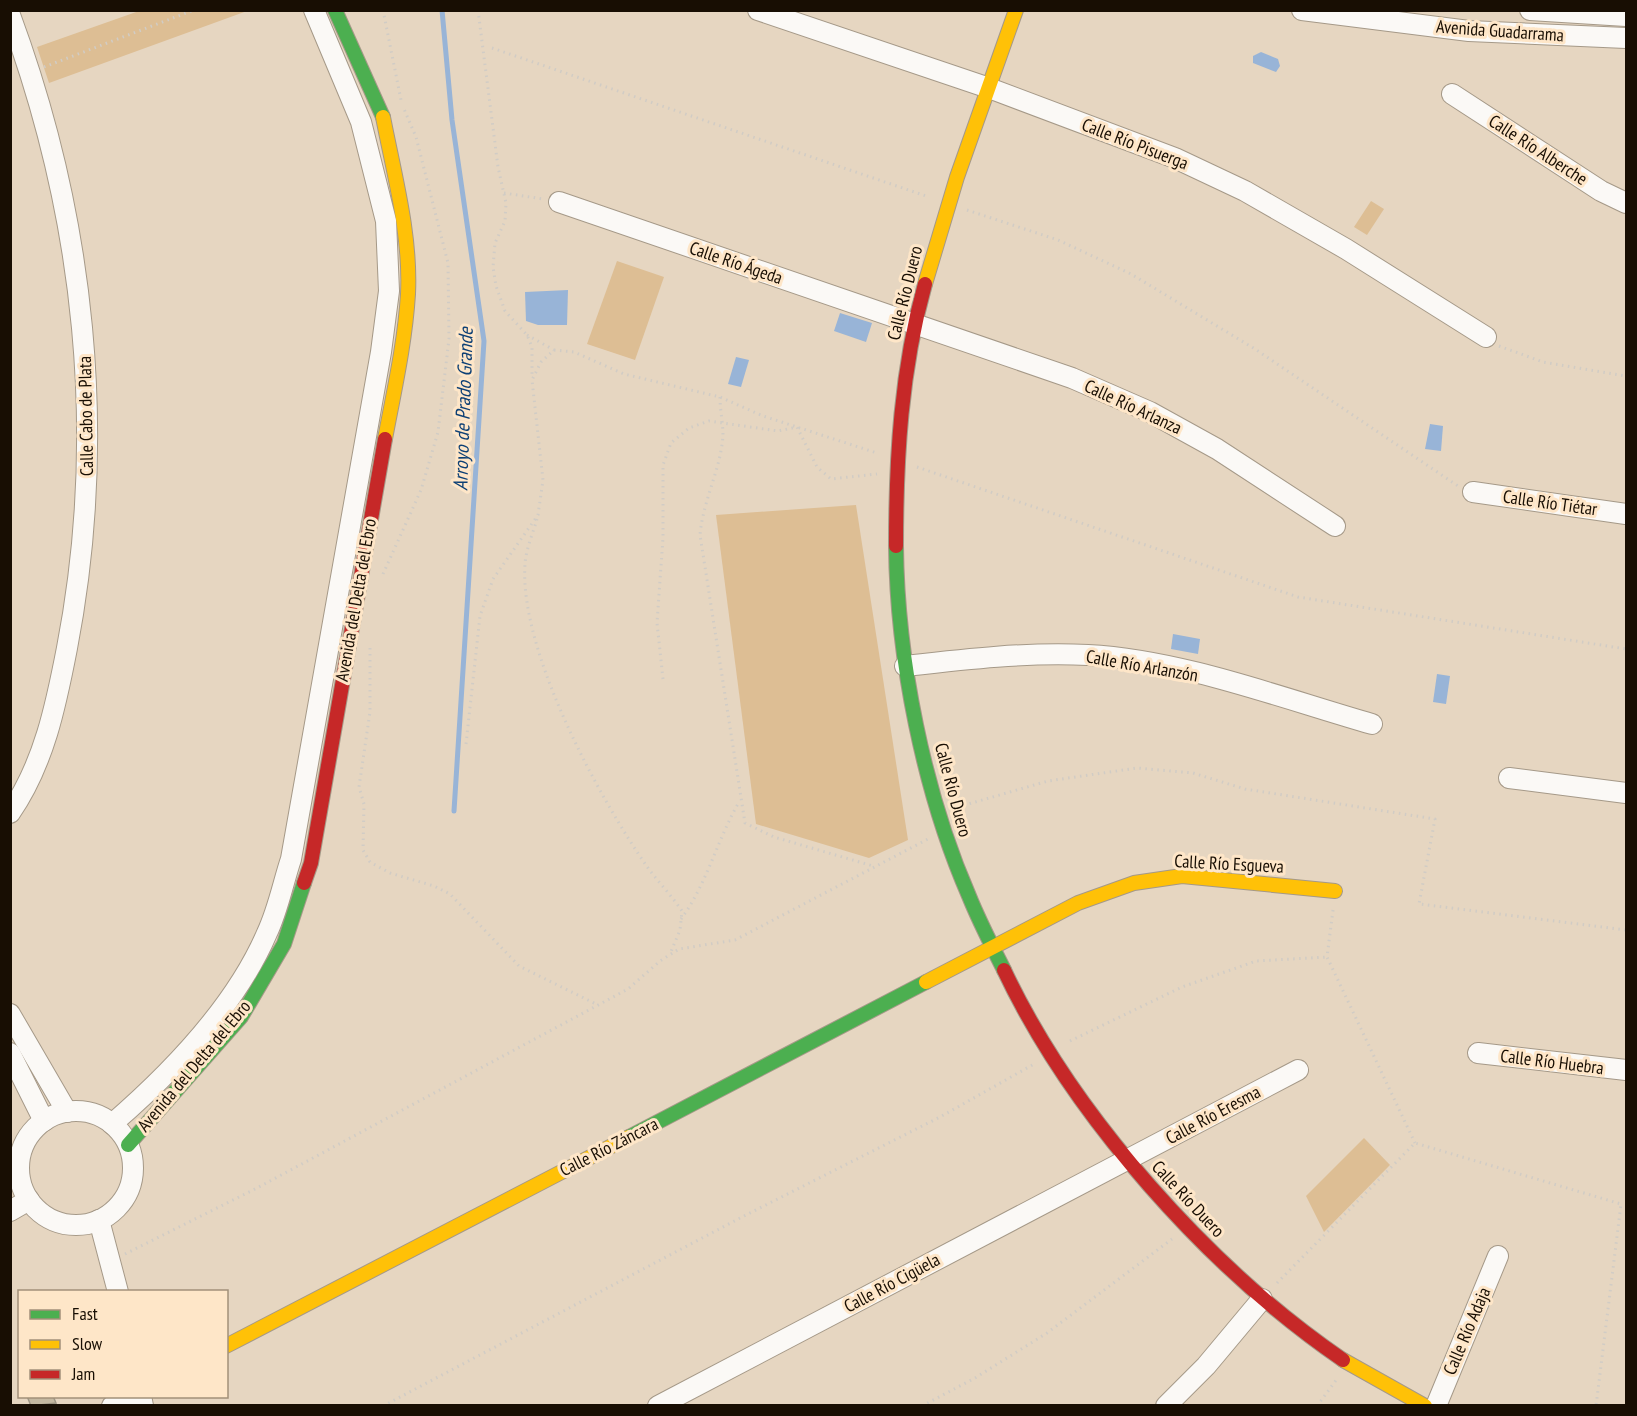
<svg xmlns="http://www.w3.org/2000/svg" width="1637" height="1416" font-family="'PT Sans Narrow',sans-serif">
  <rect width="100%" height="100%" fill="#e6d6c1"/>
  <g fill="#ddbe94">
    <path d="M139 11H247L49 83 37 47Z"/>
    <path d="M1371 201 1384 209 1367 235 1354 227Z"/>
    <path d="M617 261 664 277 635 360 587 344Z"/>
    <path d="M856 505 908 840 869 858 756 824 716 515Z"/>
    <path d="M1364 1138 1390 1165 1324 1232 1306 1196Z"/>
  </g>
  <g fill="#98b4d7">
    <path d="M1261 52 1278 59 1280 66 1276 72 1253 63V56Z"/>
    <path d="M568 290 567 325H538L526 321 525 292Z"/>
    <path d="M840 313 872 323 866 342 834 331Z"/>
    <path d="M736 357 749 360 741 387 728 384Z"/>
    <path d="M1430 424 1443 426 1441 451 1425 449Z"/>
    <path d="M1173 634 1200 639 1198 654 1171 649Z"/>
    <path d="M1437 674 1450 676 1446 704 1433 702Z"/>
  </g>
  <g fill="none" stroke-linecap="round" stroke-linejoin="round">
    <path stroke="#98b4d7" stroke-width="5" d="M442 10 452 120 484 341 454 811"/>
  </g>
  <path fill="#c5b9a1" stroke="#9f9684" stroke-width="1.5" d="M27 1396H53L56 1403 31 1406Z"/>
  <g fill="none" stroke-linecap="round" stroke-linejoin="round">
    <g stroke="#a59988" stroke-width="22">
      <g id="street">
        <path d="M758 10 989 88 1175 158 1245 191 1346 249 1486 337"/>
        <path d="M1302 10 1469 31 1626 38"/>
        <path d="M1530 10 1626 16"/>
        <path d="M10 15C85 218 108 435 67 648 56 705 44 764 10 813"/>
        <path d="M1452 94 1601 191 1626 203"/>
        <path d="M559 202 1072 378 1150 412 1217 449 1335 526"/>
        <path d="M1473 492 1626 514"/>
        <path d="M905 666C966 659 1026 652 1088 655 1182 660 1281 698 1372 724"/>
        <path d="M1509 778 1626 793"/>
        <path d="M10 1014 67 1112"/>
        <path d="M10 1053 44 1121"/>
        <path d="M1478 1053 1626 1070"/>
        <circle cx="76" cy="1168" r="57"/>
        <path d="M112 1124C171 1073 236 1005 267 933 278 910 283 883 291 859L381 352 389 291 386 221 361 122 314 10"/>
        <path d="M10 1211 29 1200"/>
        <path d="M99 1220 118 1292"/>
        <path d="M141 1396 143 1406"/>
        <path d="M112 1406 129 1396"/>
        <path d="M658 1406 1298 1070"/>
        <path d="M1166 1406 1206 1366 1262 1299"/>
        <path d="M1436 1406 1498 1256"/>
      </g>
    </g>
    <g stroke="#a59988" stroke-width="16">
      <g id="fast">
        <path d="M335 10 383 117"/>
        <path d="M896 546C897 659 924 793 969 896 979 921 992 946 1004 970"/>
        <path d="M629 1137 926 982"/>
        <path d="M128 1145 241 1017 284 944 304 883"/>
      </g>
    </g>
    <g stroke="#a59988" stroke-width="16">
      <g id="slow">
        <path d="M383 117C394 174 411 235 408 294 405 343 394 391 385 439"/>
        <path d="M925 284 957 177 1016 10"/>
        <path d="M926 982 1078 903 1134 883 1182 876 1335 891"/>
        <path d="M226 1346 629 1137"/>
        <path d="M1343 1360 1425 1406"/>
      </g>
    </g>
    <g stroke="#a59988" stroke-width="16">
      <g id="jam">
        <path d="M896 546C896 457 901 370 925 284"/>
        <path d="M304 883 311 863 385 439"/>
        <path d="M1004 970C1073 1116 1210 1269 1343 1360"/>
      </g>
    </g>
    <g stroke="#d1ccc5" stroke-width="3" stroke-dasharray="1.5 4.5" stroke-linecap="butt">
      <path d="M383 10 401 100"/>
      <path d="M478 10 498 167 506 203 505 221 495 243 493 267 496 286 505 311 527 335 532 347V377"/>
      <path d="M492 48 929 197"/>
      <path d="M44 67 194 10"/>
      <path d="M504 193 543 199"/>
      <path d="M967 210 1058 240 1131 274 1255 349 1458 486"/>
      <path d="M527 335 554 350"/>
      <path d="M1499 346 1543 362 1626 376"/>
      <path d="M720 397C720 410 723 423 723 435 721 469 703 500 700 535L745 823 774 837 873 866"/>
      <path d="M917 467 1298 597 1626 649"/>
      <path d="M537 519C533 533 526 549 525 564 519 651 599 798 648 868 659 883 672 896 682 911L680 930 670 954"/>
      <path d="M383 574 421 490 438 432 449 339 448 263 416 137 404 109"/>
      <path d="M370 648V712L359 787 364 804 363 850 370 862 390 873 434 886 450 894 519 966 598 1005"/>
      <path d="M663 679 657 623 663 538V465L671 443 689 428 709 421 778 431 797 427 817 467 831 479 877 474"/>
      <path d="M466 744 480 616 493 579 538 515 543 480 532 380 541 362 554 350 574 352 624 374 720 397 763 416 877 453"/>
      <path d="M958 807 1048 781 1137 768 1193 773 1245 789 1435 819 1419 904 1626 930"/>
      <path d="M1333 910 1327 957 1415 1143"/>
      <path d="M681 919C707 884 717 840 739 802"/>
      <path d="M1070 1041 1182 987 1256 961 1327 957"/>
      <path d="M125 1254 257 1188 628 989 660 961 679 949 735 940 928 839"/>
      <path d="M1277 1283 1415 1143 1621 1204 1596 1406"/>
      <path d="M383 1406 742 1217 940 1117 1034 1064"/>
      <path d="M922 1406 975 1378 1047 1333 1172 1239"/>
      <path d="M1317 1406 1337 1379"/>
    </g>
    <use href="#street" stroke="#fbf9f6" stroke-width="20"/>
    <use href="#fast" stroke="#4caf50" stroke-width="14"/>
    <use href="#slow" stroke="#ffc107" stroke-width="14"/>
    <use href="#jam" stroke="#c62828" stroke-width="14"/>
  </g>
  <g text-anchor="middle" stroke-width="6" stroke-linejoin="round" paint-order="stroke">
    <g font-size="18" fill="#180e03" stroke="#fee6c8">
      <text transform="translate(1500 31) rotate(4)" y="6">Avenida Guadarrama</text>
      <text transform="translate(1135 144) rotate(21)" y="6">Calle Río Pisuerga</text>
      <text transform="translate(1538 150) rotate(33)" y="6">Calle Río Alberche</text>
      <text transform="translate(736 263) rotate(19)" y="6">Calle Río Ágeda</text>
      <text transform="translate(905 293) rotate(-76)" y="6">Calle Río Duero</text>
      <text transform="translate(1133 407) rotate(25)" y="6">Calle Río Arlanza</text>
      <text transform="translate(86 416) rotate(-91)" y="6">Calle Cabo de Plata</text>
      <text transform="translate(1550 503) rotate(8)" y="6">Calle Río Tiétar</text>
      <text transform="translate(356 600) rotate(-80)" y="6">Avenida del Delta del Ebro</text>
      <text transform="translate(1142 666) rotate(10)" y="6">Calle Río Arlanzón</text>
      <text transform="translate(953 790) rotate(75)" y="6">Calle Río Duero</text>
      <text transform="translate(1229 864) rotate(3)" y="6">Calle Río Esgueva</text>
      <text transform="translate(1552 1062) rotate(7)" y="6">Calle Río Huebra</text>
      <text transform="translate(194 1066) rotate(-50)" y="6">Avenida del Delta del Ebro</text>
      <text transform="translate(1213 1115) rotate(-28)" y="6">Calle Río Eresma</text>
      <text transform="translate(609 1147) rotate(-27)" y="6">Calle Río Záncara</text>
      <text transform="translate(1188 1199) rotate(47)" y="6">Calle Río Duero</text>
      <text transform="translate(892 1283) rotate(-28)" y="6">Calle Río Cigüela</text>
      <text transform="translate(1467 1331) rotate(-67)" y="6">Calle Río Adaja</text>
    </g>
    <g font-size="20" font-style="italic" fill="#0e4075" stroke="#fee6c8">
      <text transform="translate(463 409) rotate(-88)" y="7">Arroyo de Prado Grande</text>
    </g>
  </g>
  <rect width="1637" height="1416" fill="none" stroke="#180e03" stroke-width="24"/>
  <rect x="18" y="1290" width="210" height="108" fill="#fee6c8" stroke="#a29079" stroke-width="1.5"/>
  <rect x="30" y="1310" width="30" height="9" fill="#4caf50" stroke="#a29079" stroke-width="1.5"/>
  <text x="72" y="1320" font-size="18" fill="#180e03">Fast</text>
  <rect x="30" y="1340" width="30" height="9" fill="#ffc107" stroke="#a29079" stroke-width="1.5"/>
  <text x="72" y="1350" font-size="18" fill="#180e03">Slow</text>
  <rect x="30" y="1370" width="30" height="9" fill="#c62828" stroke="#a29079" stroke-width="1.5"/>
  <text x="72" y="1380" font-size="18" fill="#180e03">Jam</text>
</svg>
